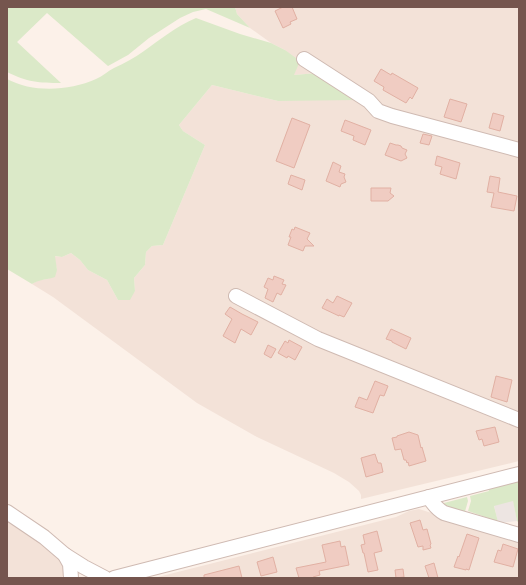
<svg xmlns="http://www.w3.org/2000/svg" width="526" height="585" font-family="Raleway,sans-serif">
  <rect width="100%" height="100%" fill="#fcf1e9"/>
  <g fill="#f3e2d8">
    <path d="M235 7H519V461L361 499V495L359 491 349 482 334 473 257 437 197 403 53 297 32 284 39 280 48 279 57 270 54 256 62 257 71 253 80 260 88 270 107 280 118 300 135 291 134 278 145 265 146 252 152 246 163 245 205 145 183 131 179 125 212 85 278 101 329 72 294 75 285 50 271 43 250 28 237 14Z"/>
    <path d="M419 509 519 541 518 578H154L396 517 409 511Z"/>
    <path d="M7 520 49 548 60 560 66 573 61 578H7Z"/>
  </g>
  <path fill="#ede5e2" d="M513 500 517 521 498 523 494 505Z"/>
  <g fill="#dbe9c8">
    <path d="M7 7H235L237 14 250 28 206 9 193 12 180 18 149 38 128 55 108 66 47 13 17 42 61 83C39 83 27 82 7 72Z"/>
    <path d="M196 18 240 34 271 43 285 50 300 61 294 75 329 72 356 100 278 101 212 85 179 125 183 131 205 145 163 245 152 246 146 252 145 265 134 278 135 291 130 300H118L107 280 88 270 80 260 71 253 62 257 55 256 57 270 55 277C46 280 40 279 32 284L7 269V79C33 93 69 91 96 79 103 76 108 71 114 68 125 63 134 58 144 51 161 39 175 27 196 18Z"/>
    <path d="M519 480V523L517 521 513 501 494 506 498 522H503V527L491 523V519L468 511 471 501 470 496 489 491 488 488Z"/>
    <path d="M467 497 468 501 464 515 444 505V503Z"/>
  </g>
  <g fill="#f0ccc2" stroke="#e1b0a3">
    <path d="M283 7H292L297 19 290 22 291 24 283 28 275 11Z"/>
    <path d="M381 69 391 75 392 73 418 88 412 99 410 97 406 103 383 90 384 87 374 81Z"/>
    <path d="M450 99 467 104 461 122 444 117Z"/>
    <path d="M493 113 504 116 500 131 489 128Z"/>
    <path d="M292 118 310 125 294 168 276 161Z"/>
    <path d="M345 120 371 130 365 145 353 140 354 136 341 131Z"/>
    <path d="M423 134 432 136 429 145 420 143Z"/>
    <path d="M390 143 396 145H398L401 146 402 148 407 150 405 154 407 158 401 161 385 155Z"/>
    <path d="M437 156 460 163 456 179 440 174 442 167 435 165Z"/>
    <path d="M333 162 341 166 339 172 345 174 344 177 346 182 341 184 340 187 326 181Z"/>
    <path d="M291 175 305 180 302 190 288 184Z"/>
    <path d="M490 176 500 178 498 192 517 196 514 211 491 207 494 193 487 192Z"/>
    <path d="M371 188H391L390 193 394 196 388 201H371Z"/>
    <path d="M295 227 310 233 307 239 314 246H305L303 251 288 245 291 237H289L292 229 294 230Z"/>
    <path d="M274 276 284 280 282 284 286 285 281 295 277 293 273 302 265 298 268 289 264 287 268 278 273 280Z"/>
    <path d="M337 296 352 303 344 317 339 315V316L322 308 327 299 333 303Z"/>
    <path d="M230 307 242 314 258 322 251 335 241 329 235 343 223 336 232 319 225 314Z"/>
    <path d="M391 329 411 338 406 349 392 342V341L386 339Z"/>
    <path d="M289 340 302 347 295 360 288 356 287 358 278 353 285 341 288 343Z"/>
    <path d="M268 345 276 349 271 358 264 354Z"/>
    <path d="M496 376 512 380 507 402 491 397Z"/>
    <path d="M375 381 388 386 384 396 380 395 373 413 355 407 359 397 367 400Z"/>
    <path d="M495 427 499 442 484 446 482 439 479 440 476 431Z"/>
    <path d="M409 432 418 435 421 448 422 447 426 461 409 466 408 462 407 463 406 460H404L401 449 395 450 392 438 397 437V436Z"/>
    <path d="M375 454 378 463H381L383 472 366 477 361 458Z"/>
    <path d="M420 520 423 530 427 529 431 544 430 545 431 548 423 550V546L418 547 410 523Z"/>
    <path d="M377 531 382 551 374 553 378 570 368 572 364 553H363L361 545 365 544 363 535Z"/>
    <path d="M467 534 479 538 469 570 466 569V570L454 567 458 556 459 557Z"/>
    <path d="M340 541 341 547 345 546 349 565 319 571 320 575 313 577 314 578H299L296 568 326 562 322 545Z"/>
    <path d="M503 544 518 549 513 567 494 562 498 550 501 551Z"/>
    <path d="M273 557 277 572 261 576 257 562Z"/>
    <path d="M434 563 438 578H429L425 566Z"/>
    <path d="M239 566 242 578H204V575Z"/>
    <path d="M403 569 404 577 396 578 395 570Z"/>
  </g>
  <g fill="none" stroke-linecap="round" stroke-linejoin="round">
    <g stroke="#cfbab2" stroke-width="16">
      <g id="minor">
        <path d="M304 59 369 101 378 111 392 116 519 150"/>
        <path d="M236 296 318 339 519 420"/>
        <path d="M429 497C433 504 437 509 444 513L519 535"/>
        <path d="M7 512 44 537 65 555 70 564 71 578"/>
        <path d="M65 555 84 567 105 578"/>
        <path d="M114 578 519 474"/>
      </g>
    </g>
    <use href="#minor" stroke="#fff" stroke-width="14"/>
  </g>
  <rect width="526" height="585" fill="none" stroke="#75554e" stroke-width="16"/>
</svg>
